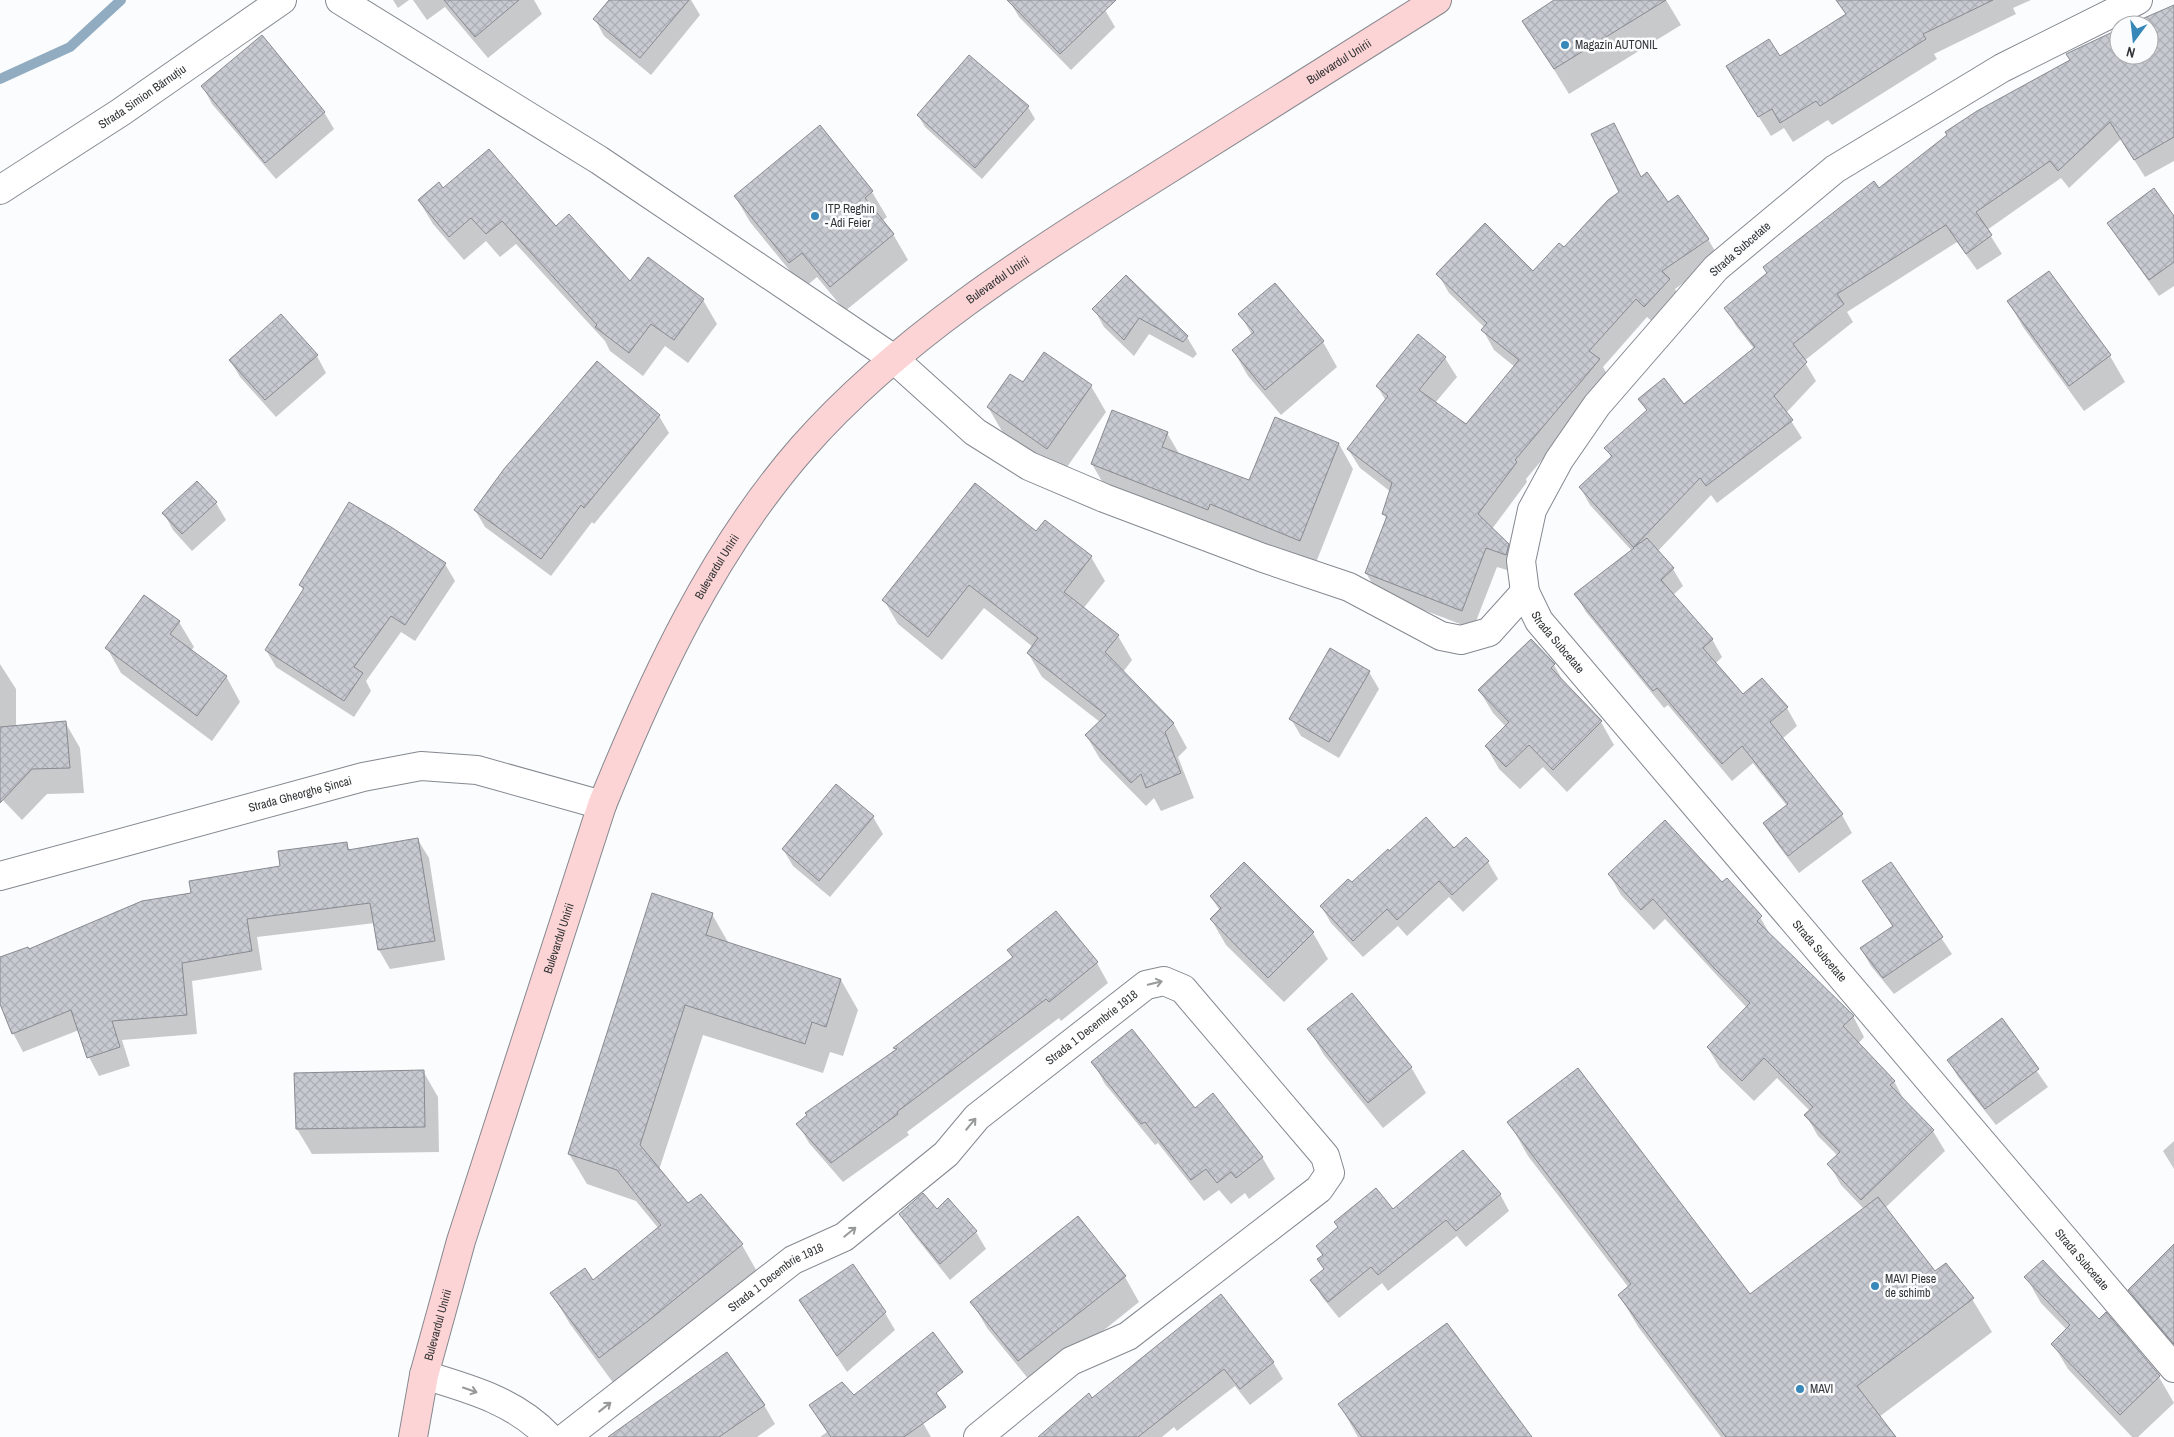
<svg xmlns="http://www.w3.org/2000/svg" width="2174" height="1437" font-family="'Archivo Narrow',sans-serif">
  <defs>
    <pattern id="building-cross-hatch" width="8" height="8" patternUnits="userSpaceOnUse" patternTransform="scale(1.25)"><rect width="8" height="8" fill="#c7cad1"/><path d="M0 0l8 8M0 8l8-8" fill="none" stroke="#abaeb4"/></pattern>
  </defs>
  <rect width="100%" height="100%" fill="#fafcfe"/>
  <g fill="#0003">
    <path d="M393 0H409L398 8Z"/>
    <path d="M413 0H534L542 14 488 58 445 7 427 20Z"/>
    <path d="M610 0H691L700 15 651 75 604 36 595 19Z"/>
    <path d="M1009 0H1095L1105 10 1115 27 1071 70 1019 17Z"/>
    <path d="M1557 0H1666L1681 25 1569 94 1524 21Z"/>
    <path d="M1837 0H2031L2013 8 2016 14 1934 54 1937 59 1832 125 1828 120 1793 142 1784 128 1771 136 1739 86 1846 15Z"/>
    <path d="M2174 11V161L2145 177 2121 139 2069 188 2061 178 1987 230 2002 254 1977 270 1957 242 1847 312 1853 322 1804 361 1816 381 1786 413 1802 438 1717 503 1711 495 1658 551 1673 569 1683 586 1673 595 1712 639 1722 657 1715 664 1742 696 1762 679 1787 708 1797 726 1782 739 1842 815 1852 833 1799 873 1775 841 1765 823 1787 806 1753 763 1732 781 1668 705 1664 708 1586 612 1576 595 1632 551 1590 505 1580 487 1612 459 1606 448 1647 412 1640 399 1684 405 1755 350 1736 326 1726 308 1879 190 2119 36V55H2149V25H2134Z"/>
    <path d="M203 87 324 112 334 129 276 179 212 104Z"/>
    <path d="M1028 107 1035 119 982 179 925 127 918 115Z"/>
    <path d="M1614 125 1641 178 1708 239 1719 258 1675 289 1680 299 1656 325 1647 317 1603 367 1610 379 1526 479 1527 482 1492 529 1508 545 1519 565 1517 573 1497 567 1473 629 1377 592 1366 573 1387 520 1384 514 1391 492 1360 468 1348 449 1386 401 1377 386 1418 336 1445 358 1457 377 1435 403 1466 426 1515 367 1494 350 1483 330 1485 328 1449 293 1438 274 1533 273 1564 249 1621 192Z"/>
    <path d="M819 127 872 192 887 217 882 221 893 234 908 260 845 311 817 277 804 288 750 222 735 196Z"/>
    <path d="M443 189 556 228 630 283 648 259 703 300 717 324 688 363 665 346 643 376 610 351 605 341 516 244 500 257 486 241 464 260 433 224 419 201Z"/>
    <path d="M2174 218V286L2159 296 2108 224Z"/>
    <path d="M2049 272 2110 356 2125 382 2084 411 2023 327 2008 301Z"/>
    <path d="M1126 277 1187 337 1197 354 1193 358 1149 334 1134 356 1104 327 1094 309Z"/>
    <path d="M1240 314 1323 342 1337 367 1281 415 1248 376 1233 350 1252 335Z"/>
    <path d="M317 356 326 373 276 417 240 377 230 360Z"/>
    <path d="M597 363 659 416 669 433 594 524 592 522 551 576 485 527 475 510Z"/>
    <path d="M1091 386 1106 412 1062 474 1003 433 988 407Z"/>
    <path d="M1167 433 1180 455 1250 482 1339 444 1353 469 1315 565 1107 490 1092 464Z"/>
    <path d="M197 483 216 503 226 520 192 551 173 530 164 513Z"/>
    <path d="M391 528 445 564 455 581 415 641 401 632 366 681 371 691 354 717 276 667 266 650 304 591 300 585Z"/>
    <path d="M1037 533 1091 557 1105 581 1083 609 1118 636 1132 660 1123 672 1174 724 1187 748 1178 757 1194 798 1161 811 1154 798 1146 806 1100 759 1086 735 1100 722 1042 677 1028 653 1033 647 984 608 942 660 898 624 884 600Z"/>
    <path d="M179 622 194 647 191 651 226 676 240 702 212 741 121 673 107 648Z"/>
    <path d="M0 664 16 689V727L65 722 80 748 84 793 47 794 22 820 0 797Z"/>
    <path d="M1554 665 1566 686 1601 722 1614 745 1567 792 1543 767 1520 789 1499 769 1486 746 1506 727 1493 713 1479 690Z"/>
    <path d="M1369 672 1379 689 1339 758 1301 736 1291 719Z"/>
    <path d="M836 786 873 817 883 834 830 897 793 866 783 849Z"/>
    <path d="M1466 838 1488 862 1498 879 1463 912 1449 897 1407 936 1398 926 1363 957 1331 923 1321 906 1454 849Z"/>
    <path d="M418 840 429 858 445 960 390 969 379 950 375 923 257 937 262 970 192 981 197 1034 122 1040 130 1066 99 1076 89 1057 79 1030 23 1052 13 1033 0 1000V958L29 951 192 894 282 867 346 844 351 851Z"/>
    <path d="M1891 863 1952 954 1894 994 1871 966 1861 949 1893 927 1864 882Z"/>
    <path d="M1244 864 1313 933 1328 959 1284 1002 1226 945 1211 919 1220 911 1211 897Z"/>
    <path d="M1609 874 1722 884 1760 917 1772 938 1853 1016 1864 1037 1858 1044 1894 1081 1905 1102 1933 1131 1945 1151 1885 1208 1935 1273 1972 1299 1992 1332 1879 1417 1894 1437H1721L1639 1328 1619 1295 1629 1288 1528 1156 1509 1122 1750 1296 1864 1209 1841 1185 1829 1164 1838 1156 1818 1136 1806 1115 1810 1111 1777 1078 1754 1101 1720 1068 1708 1048 1747 1008 1665 919 1654 930 1621 895Z"/>
    <path d="M712 914 729 944 841 980 858 1010 843 1056 830 1052 823 1073 703 1035 659 1170 688 1205 742 1245 759 1275 617 1388 570 1324 552 1294 593 1281 659 1229 636 1201 587 1184 569 1154Z"/>
    <path d="M1008 950 1097 963 1108 983 1061 1021 1059 1018 907 1132 909 1135 843 1182 809 1143 798 1124 1013 959Z"/>
    <path d="M2001 1020 2048 1087 1996 1125 1958 1077 1948 1060Z"/>
    <path d="M1309 1029 1411 1067 1426 1093 1383 1128 1324 1055Z"/>
    <path d="M1093 1062 1195 1109 1262 1157 1275 1179 1249 1199 1245 1193 1231 1204 1219 1190 1204 1201 1158 1143 1155 1145 1105 1084Z"/>
    <path d="M423 1071 438 1097 439 1152 312 1154 297 1129Z"/>
    <path d="M2174 1141V1169L2163 1151Z"/>
    <path d="M1500 1194 1509 1211 1466 1247 1457 1236 1388 1291 1382 1283 1339 1318 1322 1297 1312 1280 1325 1270 1323 1256 1317 1246 1392 1211Z"/>
    <path d="M937 1210 976 1232 986 1249 950 1280 911 1231 901 1214Z"/>
    <path d="M2174 1245V1349L2142 1312 2130 1290Z"/>
    <path d="M1125 1277 1139 1302 1034 1386 987 1328 972 1302Z"/>
    <path d="M2026 1277 2099 1320 2106 1314 2159 1377 2174 1403 2138 1437H2132L2068 1369 2053 1344 2067 1330 2041 1303Z"/>
    <path d="M1221 1296 1273 1362 1283 1379 1250 1405 1235 1386 1177 1431 1174 1427 1162 1437H1038L1089 1395 1092 1399Z"/>
    <path d="M800 1301 885 1313 895 1330 847 1372Z"/>
    <path d="M1339 1404 1530 1437H1358Z"/>
    <path d="M764 1405 775 1424 757 1437H617Z"/>
    <path d="M810 1405 923 1423 931 1437H820L827 1432Z"/>
  </g>
  <g fill="none" stroke-linecap="round" stroke-linejoin="round">
    <path stroke="#91acc1" stroke-width="10" d="M0 79 70 47 121 0"/>
  </g>
  <g fill="url(#building-cross-hatch)" stroke="#878a90">
    <path d="M444 0H519L475 37Z"/>
    <path d="M609 0H689L640 58 593 19Z"/>
    <path d="M1007 0H1116L1060 54Z"/>
    <path d="M1554 0H1666L1554 69 1522 21Z"/>
    <path d="M1836 0H1993L1923 34 1926 39 1820 106 1816 101 1780 123 1772 109 1758 117 1726 66 1769 39 1780 56 1846 14Z"/>
    <path d="M2174 5V137L2134 160 2110 122 2058 171 2050 161 1976 212 1992 235 1966 254 1946 225 1837 294 1844 304 1793 344 1807 362 1774 396 1793 420 1706 486 1700 478 1634 547 1647 538 1674 568 1661 580 1713 639 1703 648 1743 694 1762 678 1788 707 1770 722 1843 814 1788 856 1763 823 1788 804 1742 746 1722 764 1657 688 1653 691 1574 594 1634 548 1579 487 1612 456 1604 448 1647 410 1638 399 1664 378 1684 404 1755 347 1724 308 1767 273 1763 267 1874 181 1879 188 1947 135 1945 132 1977 111 2070 60 2066 54 2119 29V55H2149V25H2128Z"/>
    <path d="M262 35 325 112 265 163 201 86Z"/>
    <path d="M969 55 1029 106 975 168 917 115Z"/>
    <path d="M1614 123 1641 177 1647 172 1668 202 1678 195 1709 239 1662 271 1670 279 1644 307 1636 299 1589 351 1600 359 1515 460 1517 462 1478 514 1509 544 1506 555 1486 548 1462 611 1365 573 1387 516 1382 514 1392 483 1347 449 1388 396 1376 386 1418 334 1446 357 1419 390 1466 424 1519 360 1481 330 1487 323 1436 274 1485 223 1533 271 1559 243 1564 247 1608 200 1619 192 1591 134Z"/>
    <path d="M820 125 873 191 865 198 894 234 830 287 802 253 789 263 734 196Z"/>
    <path d="M489 149 556 226 569 214 630 281 648 257 704 299 674 340 651 324 629 353 595 327 597 325 502 221 486 234 471 218 449 237 418 200 439 182 443 188Z"/>
    <path d="M2154 188 2174 216V262L2149 280 2107 223Z"/>
    <path d="M2049 271 2111 355 2069 386 2007 301Z"/>
    <path d="M1126 275 1188 336 1183 342 1139 318 1124 340 1092 309Z"/>
    <path d="M1275 283 1324 341 1265 390 1232 350 1254 332 1238 314Z"/>
    <path d="M281 314 318 355 265 400 229 360Z"/>
    <path d="M1044 352 1092 385 1047 449 987 407 1010 374 1023 382Z"/>
    <path d="M597 361 660 415 584 508 581 505 541 559 474 510 504 469Z"/>
    <path d="M1112 410 1168 432 1162 447 1249 480 1275 417 1339 443 1300 541 1210 504 1208 510 1091 464Z"/>
    <path d="M197 481 217 502 182 534 162 513Z"/>
    <path d="M975 483 1036 531 1045 520 1092 556 1064 592 1119 635 1105 652 1174 723 1165 732 1181 773 1146 788 1141 774 1131 783 1085 735 1106 715 1027 653 1038 638 969 585 928 637 882 600Z"/>
    <path d="M349 502 391 527 446 563 405 625 391 616 354 667 363 673 344 701 265 650 304 588 299 585Z"/>
    <path d="M144 595 180 621 170 634 227 676 197 716 105 648Z"/>
    <path d="M1531 639 1555 664 1551 668 1602 721 1553 770 1529 745 1506 767 1485 746 1509 722 1478 690Z"/>
    <path d="M1330 648 1370 671 1329 742 1289 719Z"/>
    <path d="M66 721 70 768 32 769 0 803V727Z"/>
    <path d="M836 784 874 816 819 881 782 849Z"/>
    <path d="M1426 817 1454 848 1466 837 1489 861 1452 895 1439 881 1397 920 1387 909 1353 941 1320 906 1348 879 1352 882 1388 849 1389 851Z"/>
    <path d="M1665 820 1722 882 1727 878 1762 916 1757 921 1854 1016 1843 1026 1895 1081 1890 1085 1934 1130 1861 1200 1827 1164 1840 1152 1804 1115 1813 1107 1764 1058 1742 1081 1707 1047 1750 1003 1714 968 1653 899 1641 910 1608 874Z"/>
    <path d="M418 838 435 941 378 950 370 903 247 919 252 951 182 963 187 1015 112 1021 120 1047 87 1058 71 1010 12 1034 0 1004V957L28 947 29 949 142 901 191 893 189 881 280 866 278 851 347 842 348 850Z"/>
    <path d="M1244 862 1314 932 1268 978 1210 919 1221 908 1210 896Z"/>
    <path d="M1891 862 1943 937 1883 978 1860 948 1893 926 1862 881Z"/>
    <path d="M652 893 713 913 706 935 841 979 826 1027 812 1022 805 1044 685 1005 640 1145 688 1203 701 1194 743 1244 648 1321 599 1358 550 1293 585 1268 593 1280 661 1225 617 1170 568 1154Z"/>
    <path d="M1056 911 1098 962 1049 1002 1046 999 897 1112 898 1114 831 1163 796 1124 807 1115 805 1113 897 1049 893 1048 1013 957 1007 950Z"/>
    <path d="M1352 993 1412 1067 1368 1103 1307 1029Z"/>
    <path d="M2002 1018 2039 1069 1985 1109 1947 1060Z"/>
    <path d="M1132 1029 1195 1108 1213 1093 1263 1157 1236 1178 1231 1172 1217 1183 1206 1169 1191 1180 1145 1122 1141 1124 1091 1062Z"/>
    <path d="M1578 1068 1750 1294 1878 1197 1935 1271 1946 1263 1974 1298 1857 1386 1896 1437H1726L1618 1295 1631 1284 1507 1122Z"/>
    <path d="M424 1070 425 1127 296 1129 294 1073Z"/>
    <path d="M1463 1150 1501 1194 1456 1231 1446 1220 1378 1275 1371 1267 1328 1302 1310 1280 1324 1269 1317 1259 1323 1255 1316 1246 1338 1227 1334 1222 1376 1188 1393 1209Z"/>
    <path d="M923 1193 937 1209 948 1198 977 1231 940 1264 899 1214Z"/>
    <path d="M1078 1216 1126 1276 1018 1361 970 1302Z"/>
    <path d="M2174 1244V1344L2128 1290Z"/>
    <path d="M2043 1260 2099 1319 2106 1312 2160 1376 2120 1415 2051 1344 2070 1325 2024 1277Z"/>
    <path d="M853 1264 886 1312 837 1356 799 1300Z"/>
    <path d="M1221 1294 1274 1362 1240 1389 1224 1369 1138 1437H1038L1089 1393 1092 1398Z"/>
    <path d="M1447 1323 1532 1437H1362L1338 1404Z"/>
    <path d="M933 1332 963 1372 936 1393 946 1407 904 1437H831L809 1405 842 1382 854 1395Z"/>
    <path d="M727 1352 765 1405 719 1437H608Z"/>
  </g>
  <g fill="none" stroke-linecap="round" stroke-linejoin="round">
    <g stroke="#85888f" stroke-width="30">
      <g id="street">
        <path d="M340 0 599 160 894 359 975 432 1029 466 1104 498 1263 558 1349 587 1441 636 1461 640 1489 632 1525 592"/>
        <path id="s1" d="M2138 0 2002 68 1835 169 1716 268 1597 405 1559 460 1532 510 1521 561 1525 592 1539 621 2174 1368"/>
        <path id="s2" d="M0 190 121 112 282 0"/>
        <path id="s3" d="M0 876 363 777 421 766 477 770 602 805"/>
        <path d="M424 1375C470 1389 515 1401 549 1437"/>
        <path id="s4" d="M566 1437 793 1260 844 1237 946 1154 977 1117 1146 985 1164 981 1183 989 1325 1156 1330 1173 1319 1189 1128 1336 1071 1361 978 1437"/>
      </g>
    </g>
    <g stroke="#85888f" stroke-width="30">
      <g id="secondary">
        <path id="s5" d="M413 1437 424 1375 461 1241 602 805C653 679 712 551 803 447 896 341 1029 256 1148 182 1244 121 1341 61 1437 0"/>
      </g>
    </g>
    <use href="#street" stroke="#fff" stroke-width="28"/>
    <use href="#secondary" stroke="#fcd4d5" stroke-width="28"/>
  </g>
  <defs><path id="oneway-shaft" d="M-6 0H5M1.5-3L5.5 0L1.5 3" fill="none" stroke-width="1.6" stroke-linecap="round" stroke-linejoin="round" transform="scale(1.25)"/></defs>
  <g stroke="#989a9a">
    <use href="#oneway-shaft" transform="translate(1155 983) rotate(-14)"/>
    <use href="#oneway-shaft" transform="translate(971 1124) rotate(-50)"/>
    <use href="#oneway-shaft" transform="translate(850 1232) rotate(-39)"/>
    <use href="#oneway-shaft" transform="translate(470 1390) rotate(19)"/>
    <use href="#oneway-shaft" transform="translate(605 1407) rotate(-38)"/>
  </g>
  <g fill="#3887b9" stroke="#fafcfe" stroke-width="2">
    <circle cx="1565" cy="45" r="5"/>
    <circle cx="815" cy="216" r="5"/>
    <circle cx="1875" cy="1286" r="5"/>
    <circle cx="1800" cy="1389" r="5"/>
  </g>
  <g text-anchor="middle" stroke-width="5" stroke-linejoin="round" paint-order="stroke">
    <g font-size="12" fill="#323436" stroke="#fafcfe" text-anchor="start">
      <text x="1575" y="49">Magazin AUTONIL</text>
      <text x="825" y="213">ITP Reghin<tspan x="825" dy="14">- Adi Feier</tspan></text>
      <text x="1885" y="1283">MAVI Piese<tspan x="1885" dy="14">de schimb</tspan></text>
      <text x="1810" y="1393">MAVI</text>
    </g>
    <g font-size="12" fill="#323436" stroke="#fafcfe">
      <text dy="4" stroke="none"><textPath href="#s5" startOffset="1735">Bulevardul Unirii</textPath></text>
      <text dy="4" stroke="none"><textPath href="#s2" startOffset="170">Strada Simion Bărnuțiu</textPath></text>
      <text transform="translate(1740 249) rotate(-41)" y="4">Strada Subcetate</text>
      <text dy="4" stroke="none"><textPath href="#s5" startOffset="1330">Bulevardul Unirii</textPath></text>
      <text dy="4" stroke="none"><textPath href="#s5" startOffset="925">Bulevardul Unirii</textPath></text>
      <text dy="4" stroke="none"><textPath href="#s1" startOffset="951">Strada Subcetate</textPath></text>
      <text dy="4" stroke="none"><textPath href="#s3" startOffset="311">Strada Gheorghe Șincai</textPath></text>
      <text dy="4" stroke="none"><textPath href="#s5" startOffset="520">Bulevardul Unirii</textPath></text>
      <text dy="4" stroke="none"><textPath href="#s1" startOffset="1356">Strada Subcetate</textPath></text>
      <text dy="4" stroke="none"><textPath href="#s4" startOffset="669">Strada 1 Decembrie 1918</textPath></text>
      <text dy="4" stroke="none"><textPath href="#s1" startOffset="1761">Strada Subcetate</textPath></text>
      <text dy="4" stroke="none"><textPath href="#s4" startOffset="264">Strada 1 Decembrie 1918</textPath></text>
      <text dy="4" stroke="none"><textPath href="#s5" startOffset="115">Bulevardul Unirii</textPath></text>
    </g>
  </g>
  <g transform="translate(2134 40) rotate(195)"><circle r="24" fill="#fafcfe" stroke="#aaacae"/>
  <path d="M0-4L9 19L0 12L-9 19Z" fill="#3887b9"/>
  <text y="-8" font-size="14" font-weight="bold" text-anchor="middle" fill="#323436">N</text>
  </g>
</svg>
